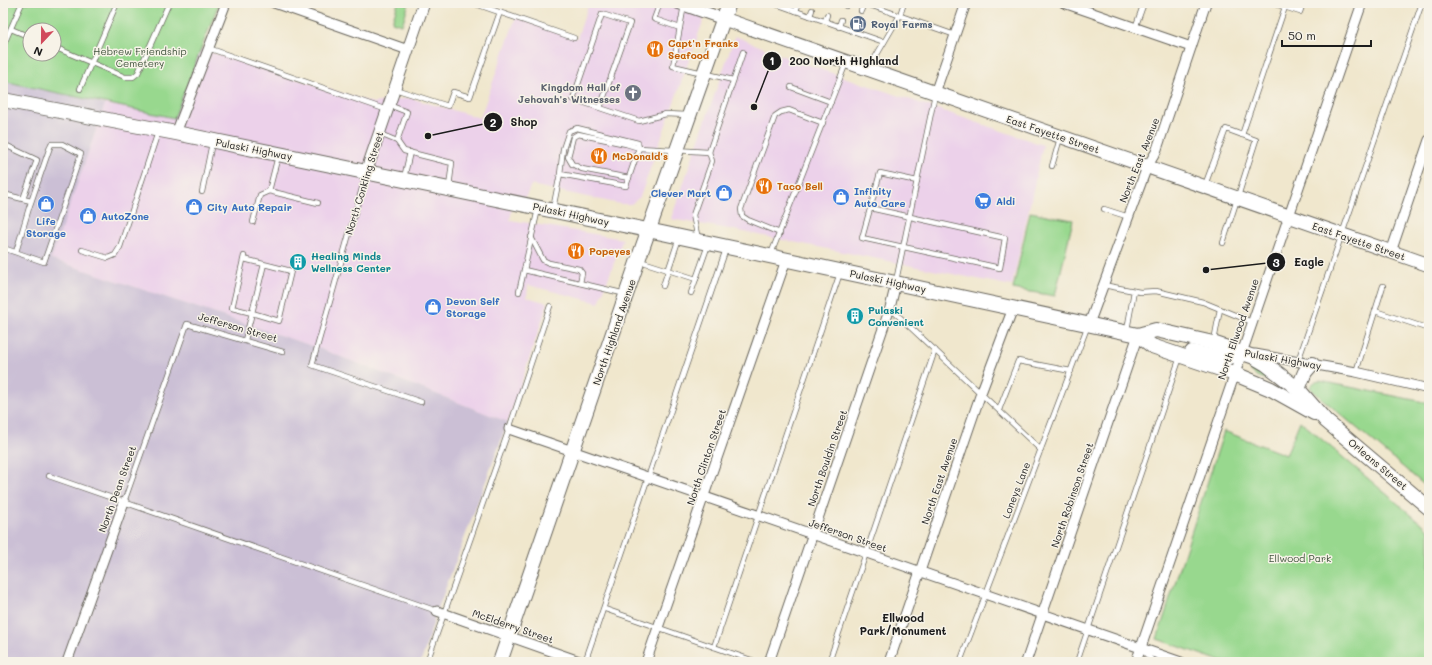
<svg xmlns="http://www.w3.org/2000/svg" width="1432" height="665" font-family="Mali,sans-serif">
  <rect width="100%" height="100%" fill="#f7f3e8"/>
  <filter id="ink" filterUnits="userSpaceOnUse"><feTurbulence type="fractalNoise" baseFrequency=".025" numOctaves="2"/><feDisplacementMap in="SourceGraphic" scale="8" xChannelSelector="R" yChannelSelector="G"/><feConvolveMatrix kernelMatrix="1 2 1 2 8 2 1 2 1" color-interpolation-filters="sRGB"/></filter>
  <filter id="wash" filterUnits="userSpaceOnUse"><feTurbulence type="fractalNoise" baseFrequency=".012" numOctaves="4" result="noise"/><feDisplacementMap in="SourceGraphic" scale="16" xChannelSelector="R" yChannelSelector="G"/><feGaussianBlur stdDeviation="0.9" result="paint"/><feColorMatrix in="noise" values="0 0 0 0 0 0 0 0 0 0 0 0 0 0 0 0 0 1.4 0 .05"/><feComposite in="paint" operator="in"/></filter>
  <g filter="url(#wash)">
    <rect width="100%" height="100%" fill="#f0e7cd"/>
    <g fill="#ecd1ea">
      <path d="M589 3H682L706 13 640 197 631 204H620L531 185 522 205 513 203 510 220 623 239 599 303 528 285 527 297 548 303 508 422 318 348 51 259 105 104 174 118 201 49 373 103 410 98 480 118 516 17 577 38Z"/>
      <path d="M735 36 788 58 1043 145 1012 286 729 229 671 219Z"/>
    </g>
    <path fill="#cbbfd5" d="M3 81 105 104 51 259 318 348 508 422 437 611 421 662H3Z"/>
    <g fill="#98d88e" stroke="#5a7a55" fill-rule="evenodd">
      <path d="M3 3H219L174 118 3 81ZM30 30H54V54H30Z"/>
      <path d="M398 3H409L402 25 392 22Z"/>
      <path d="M1030 212 1073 220 1055 296 1013 289Z"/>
      <path d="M1253 367 1272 379 1274 381H1271C1264 378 1253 377 1250 368Z"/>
      <path d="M1320 381 1429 403V489L1313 391 1310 387C1313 382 1315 382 1320 381Z"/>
      <path d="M1300 421 1429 530V653L1426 662H1223L1157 639 1224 431 1286 455Z"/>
    </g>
  </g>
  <g filter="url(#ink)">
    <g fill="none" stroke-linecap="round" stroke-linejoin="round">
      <g stroke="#66635a" stroke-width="6">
        <g id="service">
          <path d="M473 3 574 38"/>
          <path d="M660 3 654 19 680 28"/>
          <path d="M773 3 884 42"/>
          <path d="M864 3 955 35"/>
          <path d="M1272 3 1300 12 1303 3"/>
          <path d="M684 5 673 66 733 80"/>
          <path d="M846 6 847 3"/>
          <path d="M796 11 798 5"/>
          <path d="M861 11 864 3"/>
          <path d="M810 16 812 10"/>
          <path d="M825 21 827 15"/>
          <path d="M839 27 841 20"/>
          <path d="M1135 28 1144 3"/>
          <path d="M11 29 30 37"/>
          <path d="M853 32 856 24"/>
          <path d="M3 46 22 3"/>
          <path d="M54 47 125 77H133L138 73 169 3"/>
          <path d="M208 48 387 110"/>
          <path d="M869 68 900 15 904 3"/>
          <path d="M791 87 831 102"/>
          <path d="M80 89 117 3"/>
          <path d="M395 89 448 106 453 92 470 97 500 12"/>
          <path d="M389 105 407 112 397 141"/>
          <path d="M600 108 630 23 602 14 573 99 639 121 666 114 687 115"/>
          <path d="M380 134 397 141 404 151 452 163 449 187"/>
          <path d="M1242 135 1285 7"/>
          <path d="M3 144 37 160 23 199"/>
          <path d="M709 152 743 52"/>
          <path d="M1052 166 1060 138"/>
          <path d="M366 174 312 365 421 402"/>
          <path d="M404 178 410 152"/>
          <path d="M629 178 582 169 572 164 568 157 573 137 578 134 626 144 639 148 709 152 712 161 693 215 698 239"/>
          <path d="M1205 185 1226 129 1256 140 1223 243"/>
          <path d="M269 191 318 203"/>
          <path d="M202 192 212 143"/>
          <path d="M3 194 31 201"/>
          <path d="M870 208 1005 238 1000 268 862 238 880 173 917 181"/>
          <path d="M553 209 560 174 563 149 569 131 577 128 638 143 639 148 626 186 560 174"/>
          <path d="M1104 209 1129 217"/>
          <path d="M253 222 260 195 269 191 278 156"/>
          <path d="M780 233 748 220 742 216 741 209 775 116 781 112 789 110 823 123"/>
          <path d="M531 237 543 260 549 263 579 269 582 273 580 283"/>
          <path d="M3 248 44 262 81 154 62 144H51L29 208 16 252"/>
          <path d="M82 250 108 258 115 255 120 247 158 132"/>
          <path d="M771 254 846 63"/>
          <path d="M244 256 232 308 252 313 245 340"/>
          <path d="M244 259 291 271 279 321 252 313 264 264"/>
          <path d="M640 261 696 279"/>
          <path d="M524 270 626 294"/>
          <path d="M896 281 935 94"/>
          <path d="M1103 285 1140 292 1156 291 1203 302 1252 322"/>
          <path d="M663 286 679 238"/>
          <path d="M519 292 538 209"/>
          <path d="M691 293 708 245"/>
          <path d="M890 308 1041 450"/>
          <path d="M1375 311 1429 329"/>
          <path d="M1127 330 1134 291"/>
          <path d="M1214 341 1220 309"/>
          <path d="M1298 361 1422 3"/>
          <path d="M1356 372 1383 286"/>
          <path d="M999 410 1018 361 1071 371"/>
          <path d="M49 476 437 611"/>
          <path d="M124 502 187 324 283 352"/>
          <path d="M605 609 757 662"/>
          <path d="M714 647 840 273"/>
          <path d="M1144 652 1154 662"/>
          <path d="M3 660 10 662"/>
          <path d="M427 662 509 429 550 306"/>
          <path d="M585 662 726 249"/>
          <path d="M829 662 935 350"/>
          <path d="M960 662 1088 325"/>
          <path d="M1077 662 1180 357"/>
        </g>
      </g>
      <g stroke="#66635a" stroke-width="11">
        <g id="minor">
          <path d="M274 3 408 50"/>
          <path d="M1064 3 1191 47"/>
          <path d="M935 93 966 3"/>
          <path d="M176 133 226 3"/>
          <path d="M1391 252 1429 140"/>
          <path d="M1089 324 1147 167 1156 152 1206 3"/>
          <path d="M1255 354 1356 372 1429 389"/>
          <path d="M509 429 1181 662"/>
          <path d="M437 611 582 662"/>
          <path d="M67 662 124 502"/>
          <path d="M646 662 786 260"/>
          <path d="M769 662 890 308 896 283"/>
          <path d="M889 662 981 393 1013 308"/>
          <path d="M1026 662 1138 335"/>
          <path d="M1136 662 1362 3"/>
        </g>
      </g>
      <g stroke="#66635a" stroke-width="13">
        <g id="tertiary">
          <path d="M678 3 724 19"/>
          <path d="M366 172 424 3"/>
        </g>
      </g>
      <g stroke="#66635a" stroke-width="15">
        <path id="secondary" d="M724 19 1429 265"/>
      </g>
      <g stroke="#66635a" stroke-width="16">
        <g id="primary">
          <path d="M3 100 176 133 662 233 1138 335 1156 330 1213 343 1254 357 1266 364 1298 389 1326 421 1429 508"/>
          <path d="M1138 335 1152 346 1235 374 1271 389 1314 413"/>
          <path d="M1192 352 1225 359 1242 352"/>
          <path d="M1298 389 1305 372 1312 364"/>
          <path d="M500 662 638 260 729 3"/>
        </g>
      </g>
      <use href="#service" stroke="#fff" stroke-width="4.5"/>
      <use href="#minor" stroke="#fff" stroke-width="9"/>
      <use href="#tertiary" stroke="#fff" stroke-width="11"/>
      <use href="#secondary" stroke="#fff" stroke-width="13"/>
      <use href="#primary" stroke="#fff" stroke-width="14"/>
    </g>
  </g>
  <defs>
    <g id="fuel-disc" transform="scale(0.9)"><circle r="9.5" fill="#5c6f8a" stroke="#f7f3e8"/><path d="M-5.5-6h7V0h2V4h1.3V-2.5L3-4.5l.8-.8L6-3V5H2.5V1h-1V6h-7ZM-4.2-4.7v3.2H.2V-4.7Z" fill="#fff"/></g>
    <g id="restaurant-disc" transform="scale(0.9)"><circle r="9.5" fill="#e8710a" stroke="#f7f3e8"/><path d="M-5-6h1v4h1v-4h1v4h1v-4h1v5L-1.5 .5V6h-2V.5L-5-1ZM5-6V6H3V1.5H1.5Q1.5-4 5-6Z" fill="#fff"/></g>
    <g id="church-disc" transform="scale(0.9)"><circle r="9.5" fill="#6b7280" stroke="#f7f3e8"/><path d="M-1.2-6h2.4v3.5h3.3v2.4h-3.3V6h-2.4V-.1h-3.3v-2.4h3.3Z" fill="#fff"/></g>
    <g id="shop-disc" transform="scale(0.9)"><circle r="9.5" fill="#3f7fe0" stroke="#f7f3e8"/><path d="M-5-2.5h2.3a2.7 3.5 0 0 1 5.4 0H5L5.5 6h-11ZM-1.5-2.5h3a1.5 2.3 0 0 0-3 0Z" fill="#fff"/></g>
    <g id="supermarket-disc" transform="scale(0.9)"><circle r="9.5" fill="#3f7fe0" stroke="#f7f3e8"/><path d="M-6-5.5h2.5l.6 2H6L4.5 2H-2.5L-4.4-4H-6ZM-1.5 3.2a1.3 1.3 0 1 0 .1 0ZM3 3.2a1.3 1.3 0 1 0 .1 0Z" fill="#fff"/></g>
    <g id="building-disc" transform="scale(0.9)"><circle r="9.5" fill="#0f9aa8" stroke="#f7f3e8"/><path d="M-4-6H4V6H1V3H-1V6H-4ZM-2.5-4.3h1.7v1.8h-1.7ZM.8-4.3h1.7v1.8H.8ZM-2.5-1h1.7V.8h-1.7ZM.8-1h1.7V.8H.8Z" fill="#fff"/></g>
  </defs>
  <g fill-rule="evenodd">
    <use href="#fuel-disc" x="858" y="24"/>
    <use href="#restaurant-disc" x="655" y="49"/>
    <use href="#church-disc" x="633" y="93"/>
    <use href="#restaurant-disc" x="599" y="156"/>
    <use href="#restaurant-disc" x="764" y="186"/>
    <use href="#shop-disc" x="724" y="193"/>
    <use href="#shop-disc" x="841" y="197"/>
    <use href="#supermarket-disc" x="983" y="201"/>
    <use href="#shop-disc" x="46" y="204"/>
    <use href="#shop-disc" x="194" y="207"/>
    <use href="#shop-disc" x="88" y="216"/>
    <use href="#restaurant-disc" x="576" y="251"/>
    <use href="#building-disc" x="298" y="262"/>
    <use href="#shop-disc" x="433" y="307"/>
    <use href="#building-disc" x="855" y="316"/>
  </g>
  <g text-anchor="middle" stroke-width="3" stroke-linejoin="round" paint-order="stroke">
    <g font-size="10" font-weight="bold" fill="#4e5e75" stroke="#f7f3e8" text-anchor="start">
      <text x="871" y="28">Royal Farms</text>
    </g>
    <g font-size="10" font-weight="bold" fill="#c56008" stroke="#f7f3e8" text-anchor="start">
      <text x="668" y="47">Capt'n Franks<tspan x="668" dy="12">Seafood</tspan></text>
      <text x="612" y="160">McDonald's</text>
      <text x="777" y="190">Taco Bell</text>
      <text x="589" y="255">Popeyes</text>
    </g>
    <g font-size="10" fill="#41543e" stroke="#f7f3e8">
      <text x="140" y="55">Hebrew Friendship<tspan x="140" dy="12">Cemetery</tspan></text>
      <text x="1300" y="562">Ellwood Park</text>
    </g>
    <g font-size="10" font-weight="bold" fill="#5b616d" stroke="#f7f3e8" text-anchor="end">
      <text x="620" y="91">Kingdom Hall of<tspan x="620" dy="12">Jehovah's Witnesses</tspan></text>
    </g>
    <g font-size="10" fill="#1c1c1c" stroke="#f7f3e8">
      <text transform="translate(1053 134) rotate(19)" y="4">East Fayette Street</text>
      <text transform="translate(254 149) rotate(11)" y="4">Pulaski Highway</text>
      <text transform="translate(1139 160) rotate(-68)" y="4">North East Avenue</text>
      <text transform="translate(364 183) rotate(-73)" y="4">North Conkling Street</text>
      <text transform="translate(571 214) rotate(12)" y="4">Pulaski Highway</text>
      <text transform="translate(1359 241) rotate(19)" y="4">East Fayette Street</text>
      <text transform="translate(888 281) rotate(12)" y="4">Pulaski Highway</text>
      <text transform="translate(238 327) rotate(16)" y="4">Jefferson Street</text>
      <text transform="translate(1238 329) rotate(-71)" y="4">North Ellwood Avenue</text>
      <text transform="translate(614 332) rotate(-71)" y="4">North Highland Avenue</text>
      <text transform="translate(1283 359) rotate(10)" y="4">Pulaski Highway</text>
      <text transform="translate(706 457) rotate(-71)" y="4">North Clinton Street</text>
      <text transform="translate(827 458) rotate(-71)" y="4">North Bouldin Street</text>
      <text transform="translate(1378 464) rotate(40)" y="4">Orleans Street</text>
      <text transform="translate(939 481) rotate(-71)" y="4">North East Avenue</text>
      <text transform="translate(117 489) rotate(-70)" y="4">North Dean Street</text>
      <text transform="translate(1016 490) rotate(-69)" y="4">Loneys Lane</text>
      <text transform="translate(1072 495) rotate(-71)" y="4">North Robinson Street</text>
      <text transform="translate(848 535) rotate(19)" y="4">Jefferson Street</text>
      <text transform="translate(513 626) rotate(19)" y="4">McElderry Street</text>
    </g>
    <g font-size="10" font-weight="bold" fill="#366cbe" stroke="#f7f3e8" text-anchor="start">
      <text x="854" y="195">Infinity<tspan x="854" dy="12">Auto Care</tspan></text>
      <text x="711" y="197" text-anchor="end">Clever Mart</text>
      <text x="996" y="205">Aldi</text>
      <text x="207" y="211">City Auto Repair</text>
      <text x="101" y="220">AutoZone</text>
      <text x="46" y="225" text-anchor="middle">Life<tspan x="46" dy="12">Storage</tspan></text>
      <text x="446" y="305">Devon Self<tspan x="446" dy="12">Storage</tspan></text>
    </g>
    <g font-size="10" font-weight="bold" fill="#0d838f" stroke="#f7f3e8" text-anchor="start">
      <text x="311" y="260">Healing Minds<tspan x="311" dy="12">Wellness Center</tspan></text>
      <text x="868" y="314">Pulaski<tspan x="868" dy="12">Convenient</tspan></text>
    </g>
    <g font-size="11" font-weight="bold" fill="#1c1c1c" stroke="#f7f3e8">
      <text x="903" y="622">Ellwood<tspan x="903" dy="13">Park/Monument</tspan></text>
    </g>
  </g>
  <path fill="none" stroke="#1c1c1c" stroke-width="1.5" d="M754 107L772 61M428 136L493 122M1206 270L1276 262"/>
  <g fill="#1c1c1c" stroke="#f7f3e8" stroke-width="1.5">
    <circle cx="754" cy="107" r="4"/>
    <circle cx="428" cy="136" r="4"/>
    <circle cx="1206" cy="270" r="4"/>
    <circle cx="772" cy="61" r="10"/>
    <circle cx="493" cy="122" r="10"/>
    <circle cx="1276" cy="262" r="10"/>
  </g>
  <g font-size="12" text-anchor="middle" font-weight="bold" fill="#fff">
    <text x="772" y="65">1</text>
    <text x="493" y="127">2</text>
    <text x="1276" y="267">3</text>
  </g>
  <g font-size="11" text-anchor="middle" font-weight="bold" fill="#1c1c1c" stroke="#f7f3e8" stroke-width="3" stroke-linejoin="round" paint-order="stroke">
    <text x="844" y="65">200 North Highland</text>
    <text x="524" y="126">Shop</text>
    <text x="1309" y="266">Eagle</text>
  </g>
  <rect width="1432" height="665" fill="none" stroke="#f7f3e8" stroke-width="16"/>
  <g transform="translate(42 42) rotate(202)"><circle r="19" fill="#f7f3e8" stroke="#9f9d96"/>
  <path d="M0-3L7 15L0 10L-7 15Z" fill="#d1495b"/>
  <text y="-6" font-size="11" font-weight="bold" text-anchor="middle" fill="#1c1c1c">N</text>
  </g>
  <path d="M1282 40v6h89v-6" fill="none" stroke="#1c1c1c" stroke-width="2"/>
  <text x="1288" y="40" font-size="12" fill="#1c1c1c" stroke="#f7f3e8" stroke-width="3" paint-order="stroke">50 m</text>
</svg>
